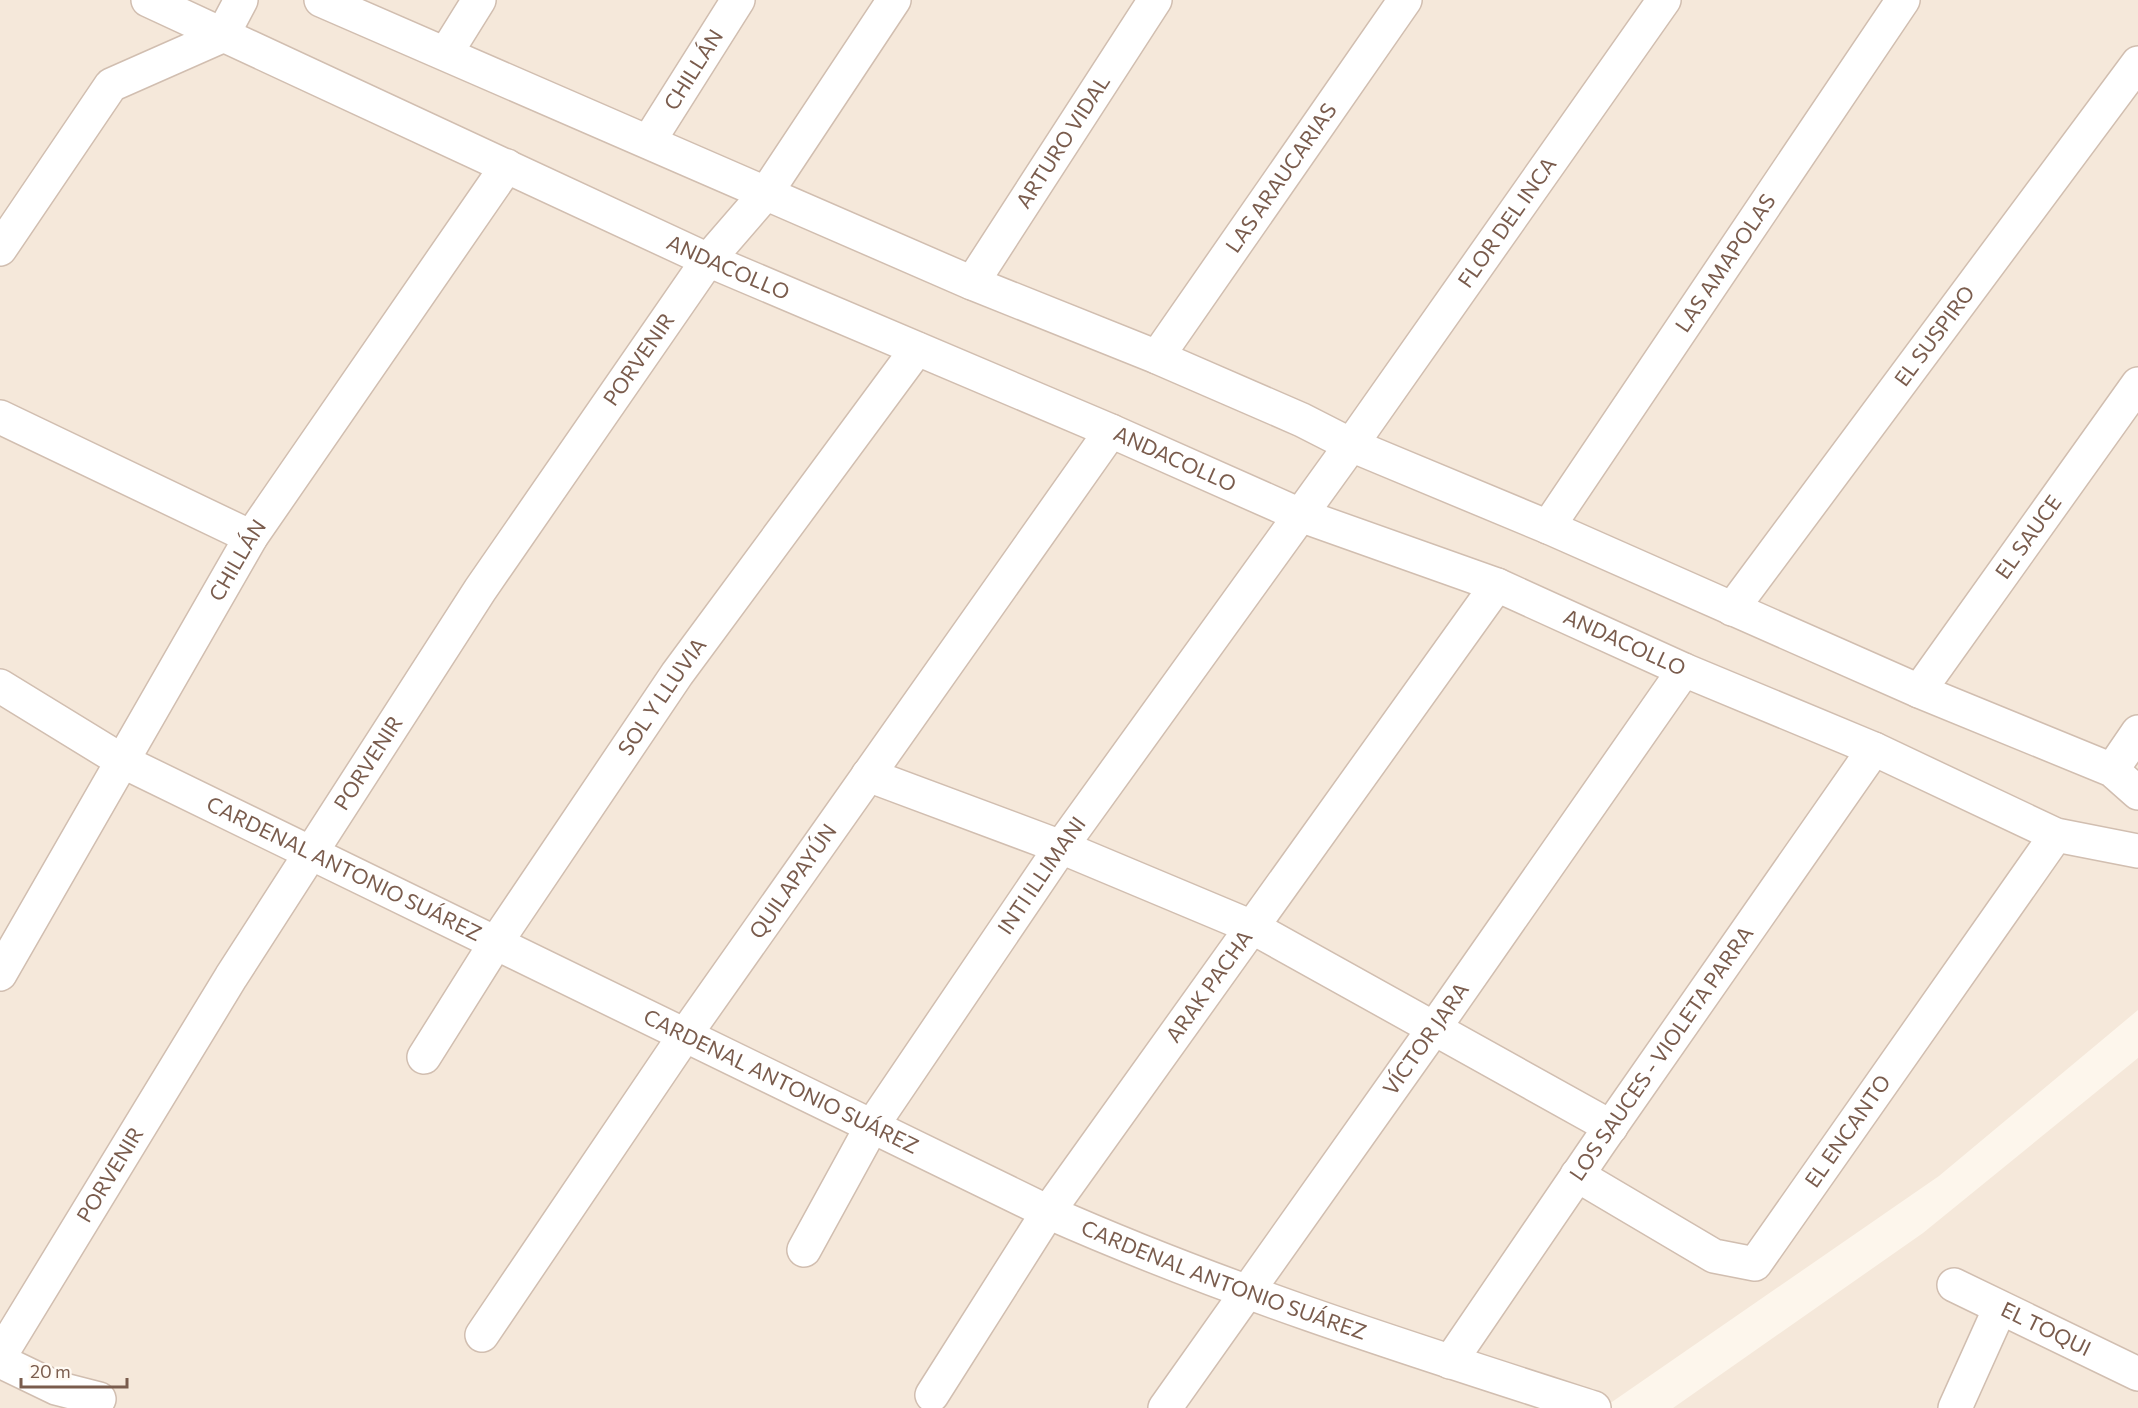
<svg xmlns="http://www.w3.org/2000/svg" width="2138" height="1408" font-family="Commissioner,sans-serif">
  <rect width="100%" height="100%" fill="#fdf6ec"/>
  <g fill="#f5e8da">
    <path d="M0 0H2138V1010L1939 1176 1609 1404 1608 1408H0Z"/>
    <path d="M2138 1058V1408H1673L1923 1233Z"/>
  </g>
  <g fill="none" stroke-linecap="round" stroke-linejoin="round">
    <g stroke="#d1beb0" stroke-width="36">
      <g id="minor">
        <path id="s1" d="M148 0 708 260 1111 431 1300 515 1497 585 1684 670 1874 749 2056 835 2138 851"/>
        <path d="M321 0 972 283 1157 357 1302 420 1351 445 1548 527 1919 691 2112 770 2138 793"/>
        <path d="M446 53 479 0"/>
        <path id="s2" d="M649 141 738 0"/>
        <path d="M0 249 111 85 222 36 241 0"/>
        <path id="s3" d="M972 283 1155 0"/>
        <path id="s4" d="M1157 357 1405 0"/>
        <path d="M0 417 251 537"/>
        <path id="s5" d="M1548 527 1903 0"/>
        <path id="s6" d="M1732 609 2138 63"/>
        <path id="s7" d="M0 686 124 762 1048 1212C1224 1290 1410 1349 1594 1408"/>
        <path id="s8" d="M1919 691 2138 384"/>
        <path d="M2112 770 2138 732"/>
        <path d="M868 775 1061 847 1252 927 1611 1127"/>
        <path id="s9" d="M0 974 251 537 507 166"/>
        <path id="s10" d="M424 1057 495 944 677 674 917 349"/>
        <path id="s11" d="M1577 1175 1714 1256 1755 1264 2056 835"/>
        <path id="s12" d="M804 1250 872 1126 1061 847 1351 445 1664 0"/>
        <path id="s13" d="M1954 1285 2138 1374"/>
        <path id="s14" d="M482 1335 685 1035 1111 431"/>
        <path id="s15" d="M0 1356 231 977 480 590 708 260 766 193 894 0"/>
        <path d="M0 1361 56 1388 99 1399"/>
        <path id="s16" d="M1450 1362 1600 1142 1874 749"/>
        <path id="s17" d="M932 1395 1048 1212 1497 585"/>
        <path id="s18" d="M1165 1408 1435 1027 1684 670"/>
        <path d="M1955 1408 2000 1308"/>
      </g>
    </g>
    <use href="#minor" stroke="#fff" stroke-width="33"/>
  </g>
  <g text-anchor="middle" stroke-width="4.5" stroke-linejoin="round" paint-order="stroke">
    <g font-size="21" fill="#7a5c4d" stroke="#fffaf3">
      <text dy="7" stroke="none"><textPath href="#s2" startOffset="84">CHILLÁN</textPath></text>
      <text dy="7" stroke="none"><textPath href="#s3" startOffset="168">ARTURO VIDAL</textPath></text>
      <text dy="7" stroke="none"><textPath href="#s4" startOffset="218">LAS ARAUCARIAS</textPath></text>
      <text dy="7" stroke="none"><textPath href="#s12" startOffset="1246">FLOR DEL INCA</textPath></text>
      <text dy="7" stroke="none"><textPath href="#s5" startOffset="318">LAS AMAPOLAS</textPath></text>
      <text dy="7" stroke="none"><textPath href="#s1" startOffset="639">ANDACOLLO</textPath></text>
      <text dy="7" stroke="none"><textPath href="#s6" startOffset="340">EL SUSPIRO</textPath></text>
      <text dy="7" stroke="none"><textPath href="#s15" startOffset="1184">PORVENIR</textPath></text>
      <text dy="7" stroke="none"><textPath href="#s1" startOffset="1125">ANDACOLLO</textPath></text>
      <text dy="7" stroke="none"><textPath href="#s8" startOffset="189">EL SAUCE</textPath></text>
      <text dy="7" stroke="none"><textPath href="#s9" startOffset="477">CHILLÁN</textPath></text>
      <text dy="7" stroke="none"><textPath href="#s1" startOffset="1611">ANDACOLLO</textPath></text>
      <text dy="7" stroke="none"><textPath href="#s10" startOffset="432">SOL Y LLUVIA</textPath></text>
      <text dy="7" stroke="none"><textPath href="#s15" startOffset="698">PORVENIR</textPath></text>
      <text dy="7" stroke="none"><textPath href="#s7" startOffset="390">CARDENAL ANTONIO SUÁREZ</textPath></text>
      <text dy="7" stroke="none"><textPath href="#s12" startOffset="444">INTI ILLIMANI</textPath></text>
      <text dy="7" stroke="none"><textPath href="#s14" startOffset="550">QUILAPAYÚN</textPath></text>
      <text dy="7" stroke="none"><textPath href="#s17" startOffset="494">ARAK PACHA</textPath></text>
      <text dy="7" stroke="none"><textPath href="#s18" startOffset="452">VÍCTOR JARA</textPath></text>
      <text dy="7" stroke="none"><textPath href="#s16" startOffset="374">LOS SAUCES - VIOLETA PARRA</textPath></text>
      <text dy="7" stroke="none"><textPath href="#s7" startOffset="876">CARDENAL ANTONIO SUÁREZ</textPath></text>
      <text dy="7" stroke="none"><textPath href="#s11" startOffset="363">EL ENCANTO</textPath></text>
      <text dy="7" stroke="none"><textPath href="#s15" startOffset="212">PORVENIR</textPath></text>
      <text dy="7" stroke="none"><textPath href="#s7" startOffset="1362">CARDENAL ANTONIO SUÁREZ</textPath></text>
      <text dy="7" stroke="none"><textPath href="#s13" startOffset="102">EL TOQUI</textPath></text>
    </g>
  </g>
  <path d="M21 1378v9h106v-9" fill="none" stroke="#7a5c4d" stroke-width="3"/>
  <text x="30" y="1378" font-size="18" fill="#7a5c4d" stroke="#fffaf3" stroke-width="4.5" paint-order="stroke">20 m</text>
</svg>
